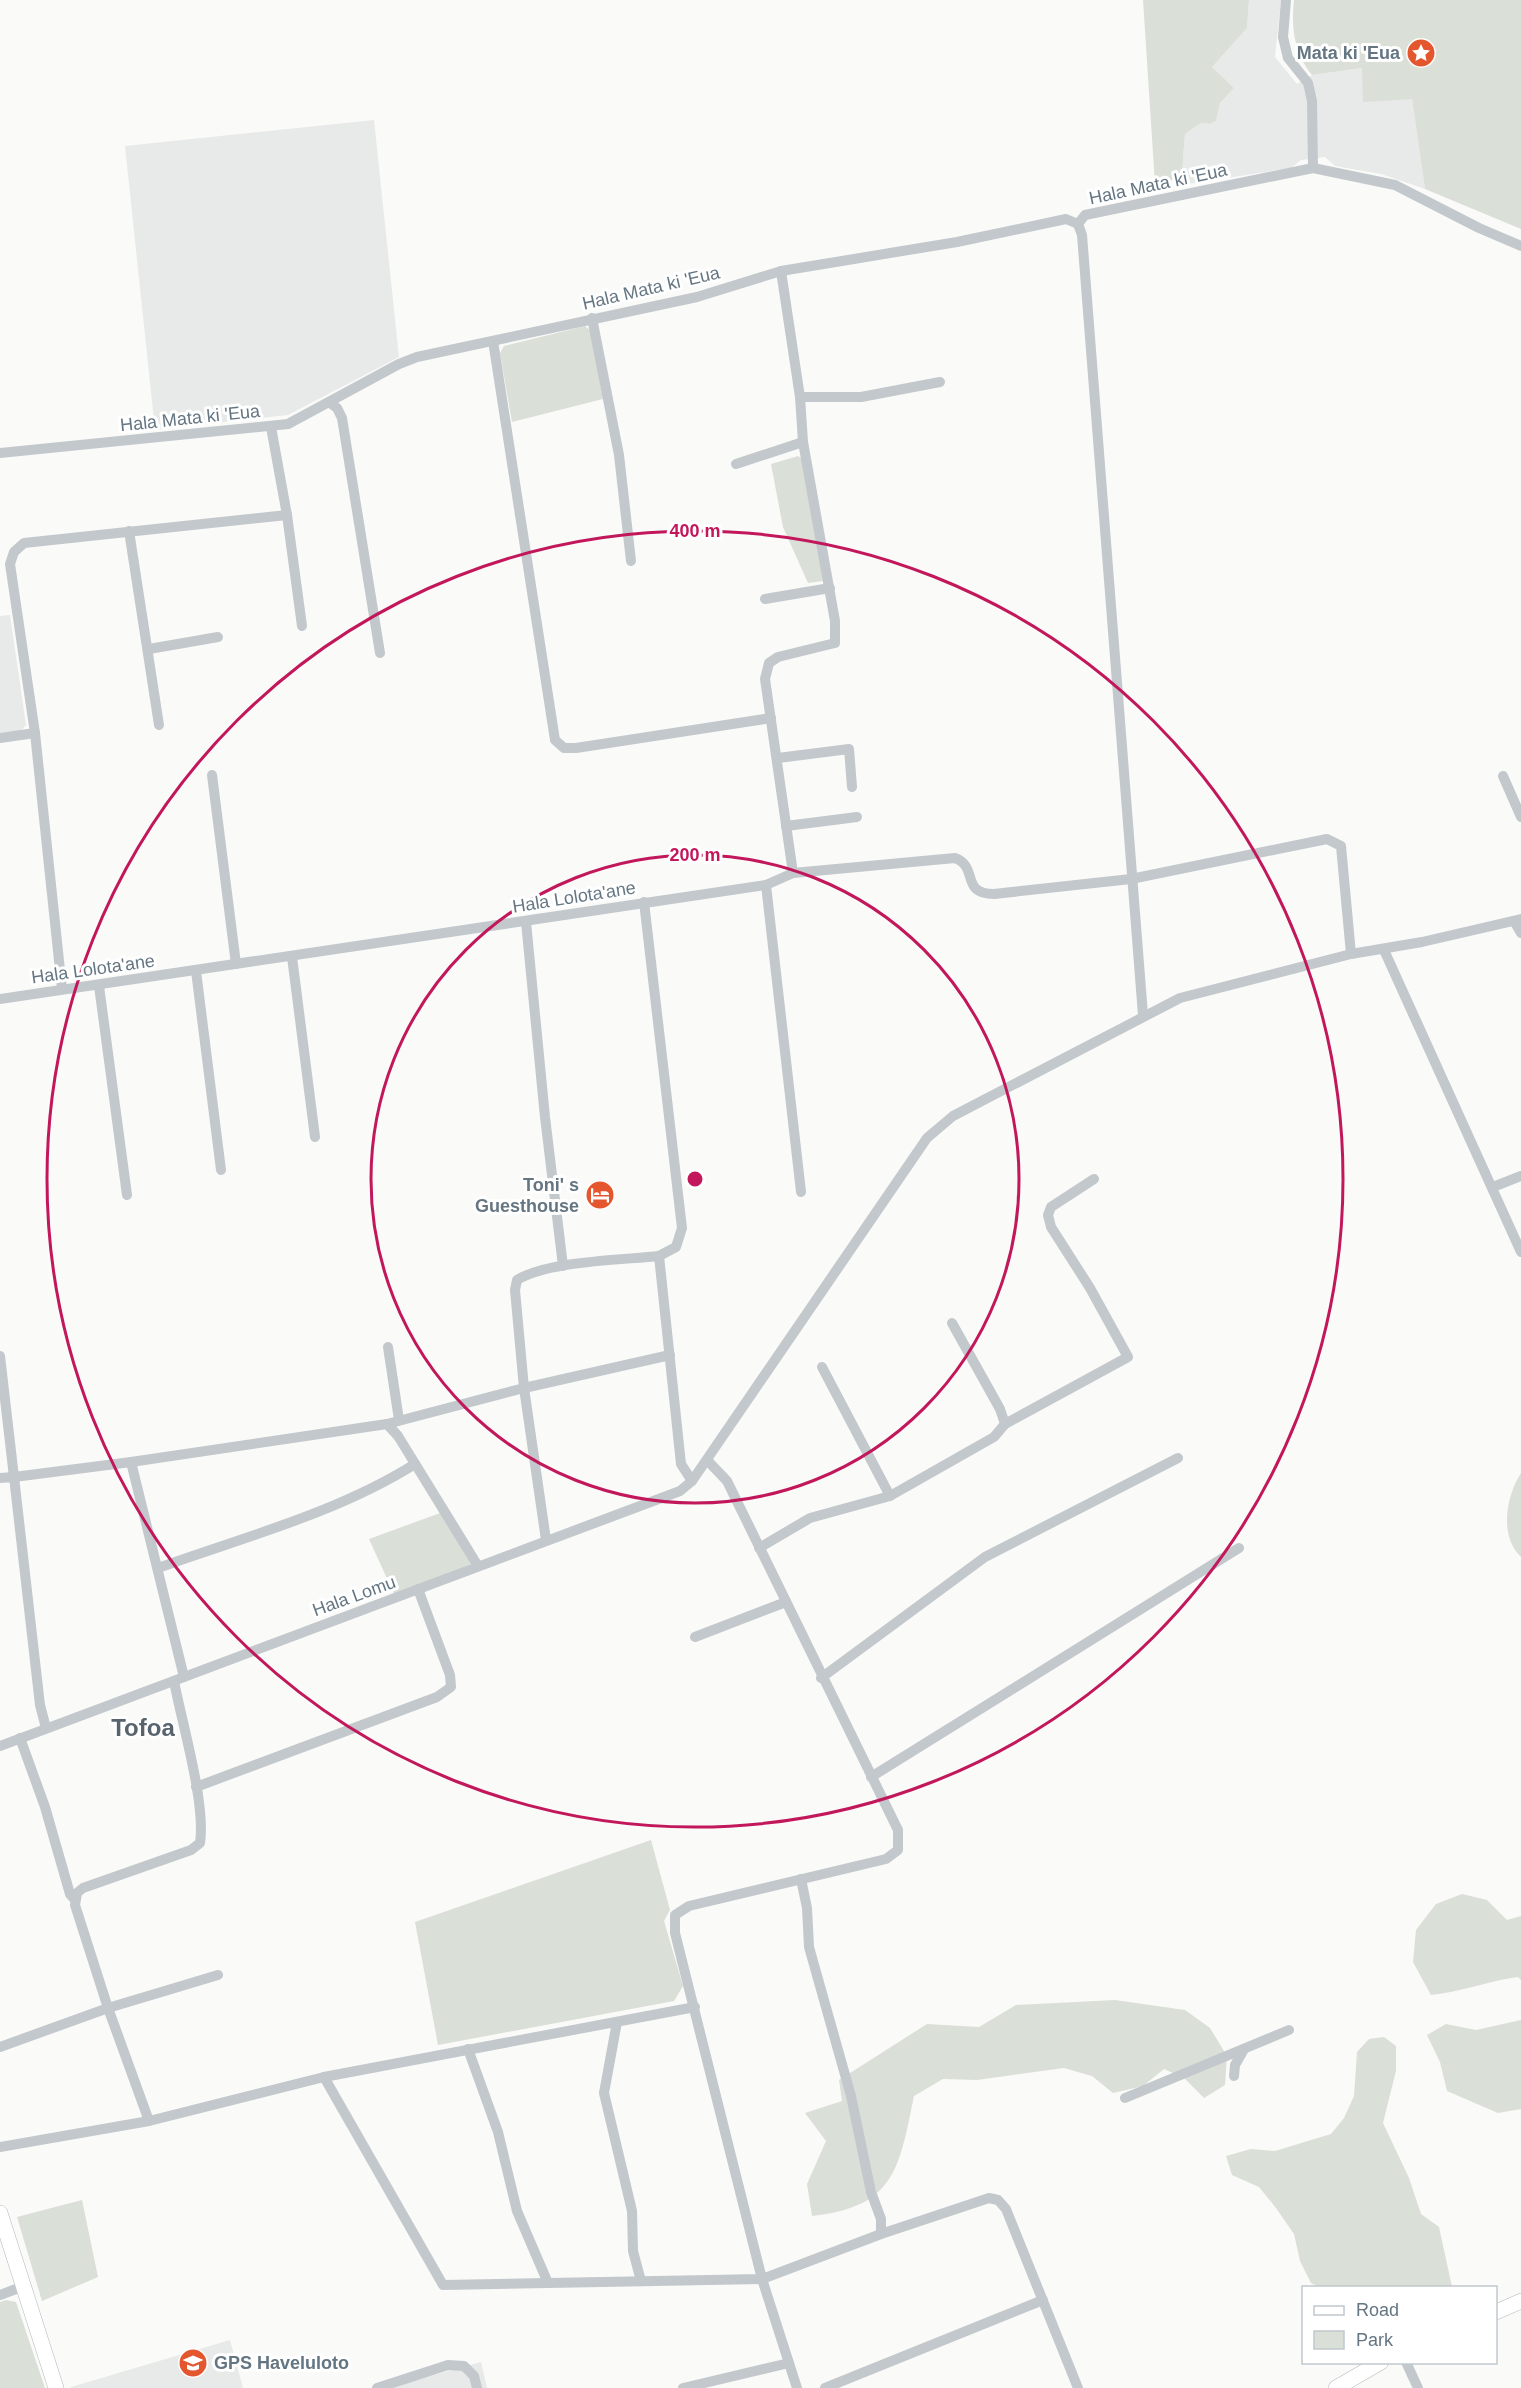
<svg xmlns="http://www.w3.org/2000/svg" width="1521" height="2388" font-family="Helvetica,sans-serif">
  <rect width="100%" height="100%" fill="#fafaf8"/>
  <g fill="#e8e9e9">
    <path d="M1249 0H1281L1275 57 1297 84 1312 75 1363 68 1412 99 1425 189 1381 174 1335 166 1325 157 1301 160 1291 168 1182 185 1178 179 1182 172 1185 134 1201 123 1210 124 1216 121 1220 103 1234 88 1212 67 1247 28Z"/>
    <path d="M374 120 399 357 288 415 155 430 125 146Z"/>
    <path d="M10 615 26 725 21 731 0 734V616Z"/>
    <path d="M230 2340 243 2388H71V2387Z"/>
    <path d="M481 2362 487 2388H387Z"/>
  </g>
  <g fill="#dadfd7">
    <path d="M1143 0H1249L1247 28 1212 67 1234 88 1220 103 1216 121 1210 124 1201 123 1185 134 1182 172 1178 179 1155 184Z"/>
    <path d="M1294 0H1521V229L1425 189 1412 99 1363 102 1362 68 1312 75C1294 53 1291 27 1294 0Z"/>
    <path d="M585 326 590 330 603 399 512 422 500 353 504 346Z"/>
    <path d="M798 456 802 459 823 581 808 583 783 527 771 464Z"/>
    <path d="M1521 1473V1557C1499 1536 1506 1496 1521 1473Z"/>
    <path d="M443 1512 473 1563 395 1596 369 1539Z"/>
    <path d="M651 1840 670 1910 664 1921 683 1986 674 2001 438 2045 415 1922Z"/>
    <path d="M1462 1894 1487 1900 1507 1920 1521 1916V1980L1518 1977C1488 1981 1461 1992 1431 1995L1413 1962 1416 1930 1436 1904Z"/>
    <path d="M1115 2000 1185 2010 1210 2028 1227 2056 1225 2085 1204 2098 1184 2078 1164 2069 1143 2086 1113 2093 1092 2076 1064 2068 977 2080 943 2079 914 2096C899 2169 895 2207 812 2216L807 2184 826 2141 805 2113 842 2101 839 2080 927 2024 979 2027 1016 2005Z"/>
    <path d="M1521 2020V2109L1498 2113 1447 2091 1440 2062 1427 2035 1446 2024 1476 2030Z"/>
    <path d="M1384 2037 1396 2046V2071L1383 2123 1409 2178 1421 2214 1439 2227 1452 2287 1321 2288 1311 2283 1300 2261 1294 2234 1276 2208 1259 2187 1232 2175 1226 2156 1251 2149 1275 2151 1331 2134 1344 2118 1354 2096 1357 2052 1369 2039Z"/>
    <path d="M82 2200 98 2277 42 2301 17 2217Z"/>
    <path d="M6 2300 16 2302 45 2388H0V2302Z"/>
  </g>
  <g fill="none" stroke-linecap="round" stroke-linejoin="round">
    <g stroke="#b3babf" stroke-width="16">
      <g id="secondary">
        <path d="M0 2213 56 2388"/>
        <path d="M1496 2312 1521 2301"/>
        <path d="M1336 2388 1381 2362"/>
      </g>
    </g>
    <g stroke="#c3c8cc" stroke-width="10">
      <path d="M1286 0 1283 37 1288 58 1308 83 1312 101 1313 168"/>
      <path d="M1078 224 1082 235 1143 1015"/>
      <path d="M781 271 800 397 803 442 835 621V643L778 657 769 663 765 679 793 873"/>
      <path d="M592 318 619 455 631 561"/>
      <path d="M493 341 555 740 564 748H576L771 718"/>
      <path d="M800 397H861L940 382"/>
      <path d="M330 403 337 408 342 418 380 653"/>
      <path d="M0 453 288 424 399 364 417 357 697 297 781 271 957 242 1066 219 1078 224 1085 215 1313 168 1395 185 1479 228 1521 246"/>
      <path d="M736 464 803 442"/>
      <path d="M287 515 302 626"/>
      <path d="M129 531 159 725"/>
      <path d="M765 599 830 588"/>
      <path d="M149 649 218 637"/>
      <path d="M0 738 35 733"/>
      <path d="M778 758 849 749 852 787"/>
      <path d="M212 775 236 964"/>
      <path d="M1503 776 1521 817"/>
      <path d="M786 826 857 817"/>
      <path d="M766 885 801 1192"/>
      <path d="M644 902 682 1228 676 1247 659 1256 681 1464 692 1481"/>
      <path d="M1514 921 1521 933"/>
      <path d="M526 922 545 1117 563 1266"/>
      <path d="M1384 950 1521 1252"/>
      <path d="M292 957 315 1137"/>
      <path d="M196 971 221 1170"/>
      <path d="M99 986 127 1195"/>
      <path d="M62 989 35 733 10 564 14 552 24 543 287 515 271 427"/>
      <path d="M0 999 766 885 793 873 955 858C979 867 960 894 994 894L1131 879 1327 839 1341 846 1351 954"/>
      <path d="M1493 1187 1521 1176"/>
      <path d="M388 1347 399 1420"/>
      <path d="M0 1356 14 1477 131 1462 387 1424 524 1388 515 1290 517 1280C547 1261 622 1260 659 1256"/>
      <path d="M822 1367 890 1496"/>
      <path d="M387 1424 398 1436 478 1566"/>
      <path d="M1005 1424 1128 1357 1090 1288 1051 1227 1048 1215 1051 1207 1094 1179"/>
      <path d="M707 1460 727 1481 898 1830V1850L886 1859 689 1906 675 1915V1933L762 2279 797 2388"/>
      <path d="M131 1462 184 1677"/>
      <path d="M0 1478 14 1477 40 1705 46 1728"/>
      <path d="M546 1540 524 1388 670 1355"/>
      <path d="M759 1548 810 1518 890 1496 994 1437 1005 1424 1000 1409 952 1323"/>
      <path d="M158 1568C244 1537 337 1513 415 1464"/>
      <path d="M695 1637 786 1602"/>
      <path d="M821 1678 985 1557 1178 1458"/>
      <path d="M20 1738 45 1807 70 1894 75 1900"/>
      <path d="M0 1746 680 1491 692 1481 927 1138 953 1116 1180 998 1351 954 1422 942 1521 919"/>
      <path d="M871 1777 1239 1548"/>
      <path d="M196 1787 437 1697 451 1687 450 1675 418 1589"/>
      <path d="M801 1879 807 1908 809 1947 851 2096 871 2192 881 2219V2234"/>
      <path d="M617 2022 604 2093 632 2211 633 2251 641 2281"/>
      <path d="M0 2047 108 2008 75 1905 77 1893 83 1888 191 1850 200 1843C206 1803 182 1724 174 1681"/>
      <path d="M468 2049 498 2132 517 2211 548 2283"/>
      <path d="M1234 2076 1235 2065 1243 2051"/>
      <path d="M324 2077 443 2285 762 2279 881 2234 989 2198 998 2200 1006 2209 1078 2388"/>
      <path d="M1125 2098 1289 2030"/>
      <path d="M149 2121 108 2008 218 1975"/>
      <path d="M0 2147 149 2121 324 2077 695 2007"/>
      <path d="M0 2295 24 2286"/>
      <path d="M1406 2362 1418 2388"/>
      <path d="M377 2388 448 2365 464 2366 474 2376 477 2388"/>
      <path d="M683 2388 789 2363"/>
      <path d="M825 2388 1043 2300"/>
    </g>
    <use href="#secondary" stroke="#fff" stroke-width="15"/>
  </g>
  <g fill="none" stroke="#c2185b" stroke-width="3">
    <circle cx="695" cy="1179" r="324"/>
    <circle cx="695" cy="1179" r="648"/>
  </g>
  <defs>
    <g id="sight-disc" transform="scale(1.5)"><circle r="9.5" fill="#e4572e" stroke="#fff"/><path d="M0-6L1.8-2.2L6-1.7L2.9 1.2L3.7 5.4L0 3.3L-3.7 5.4L-2.9 1.2L-6-1.7L-1.8-2.2Z" fill="#fff"/></g>
    <g id="hotel-disc" transform="scale(1.5)"><circle r="9.5" fill="#e4572e" stroke="#fff"/><path d="M-6-4.5h1.5V1H6V5H4.5V3h-9V5H-6ZM-4 0a1.8 1.8 0 1 1 3.6 0ZM.5 0V-2.5h3Q6-2.5 6 0Z" fill="#fff"/></g>
    <g id="school-disc" transform="scale(1.5)"><circle r="9.5" fill="#e4572e" stroke="#fff"/><path d="M0-5L7-2L0 1L-7-2ZM-4 1L0 2.5L4 1V4Q0 6-4 4Z" fill="#fff"/></g>
  </defs>
  <g fill-rule="evenodd">
    <use href="#sight-disc" x="1421" y="53"/>
    <use href="#hotel-disc" x="600" y="1195"/>
    <use href="#school-disc" x="193" y="2363"/>
  </g>
  <g text-anchor="middle" stroke-width="6" stroke-linejoin="round" paint-order="stroke">
    <g font-size="18" font-weight="bold" fill="#657683" stroke="#fff" text-anchor="end">
      <text x="1400" y="59">Mata ki 'Eua</text>
      <text x="579" y="1191">Toni' s<tspan x="579" dy="21">Guesthouse</tspan></text>
      <text x="214" y="2369" text-anchor="start">GPS Haveluloto</text>
    </g>
    <g font-size="18" fill="#657683" stroke="#fff">
      <text transform="translate(1158 184) rotate(-12)" y="6">Hala Mata ki 'Eua</text>
      <text transform="translate(651 288) rotate(-13)" y="6">Hala Mata ki 'Eua</text>
      <text transform="translate(190 418) rotate(-6)" y="6">Hala Mata ki 'Eua</text>
      <text transform="translate(574 897) rotate(-9)" y="6">Hala Lolota'ane</text>
      <text transform="translate(93 969) rotate(-8)" y="6">Hala Lolota'ane</text>
      <text transform="translate(354 1596) rotate(-20)" y="6">Hala Lomu</text>
    </g>
    <g font-size="24" font-weight="bold" fill="#57646e" stroke="#fff">
      <text x="143" y="1736">Tofoa</text>
    </g>
  </g>
  <circle cx="695" cy="1179" r="9" fill="#c2185b" stroke="#fff" stroke-width="3"/>
  <g font-size="18" text-anchor="middle" font-weight="bold" fill="#c2185b" stroke="#fff" stroke-width="6" stroke-linejoin="round" paint-order="stroke">
    <text x="695" y="537">400 m</text>
    <text x="695" y="861">200 m</text>
  </g>
  <rect x="1302" y="2286" width="195" height="78" fill="#ffffff" stroke="#c1c8cd" stroke-width="1.5"/>
  <rect x="1314" y="2306" width="30" height="9" fill="#ffffff" stroke="#c1c8cd" stroke-width="1.5"/>
  <text x="1356" y="2316" font-size="18" fill="#657683">Road</text>
  <rect x="1314" y="2331" width="30" height="18" fill="#dadfd7" stroke="#c1c8cd" stroke-width="1.5"/>
  <text x="1356" y="2346" font-size="18" fill="#657683">Park</text>
</svg>
